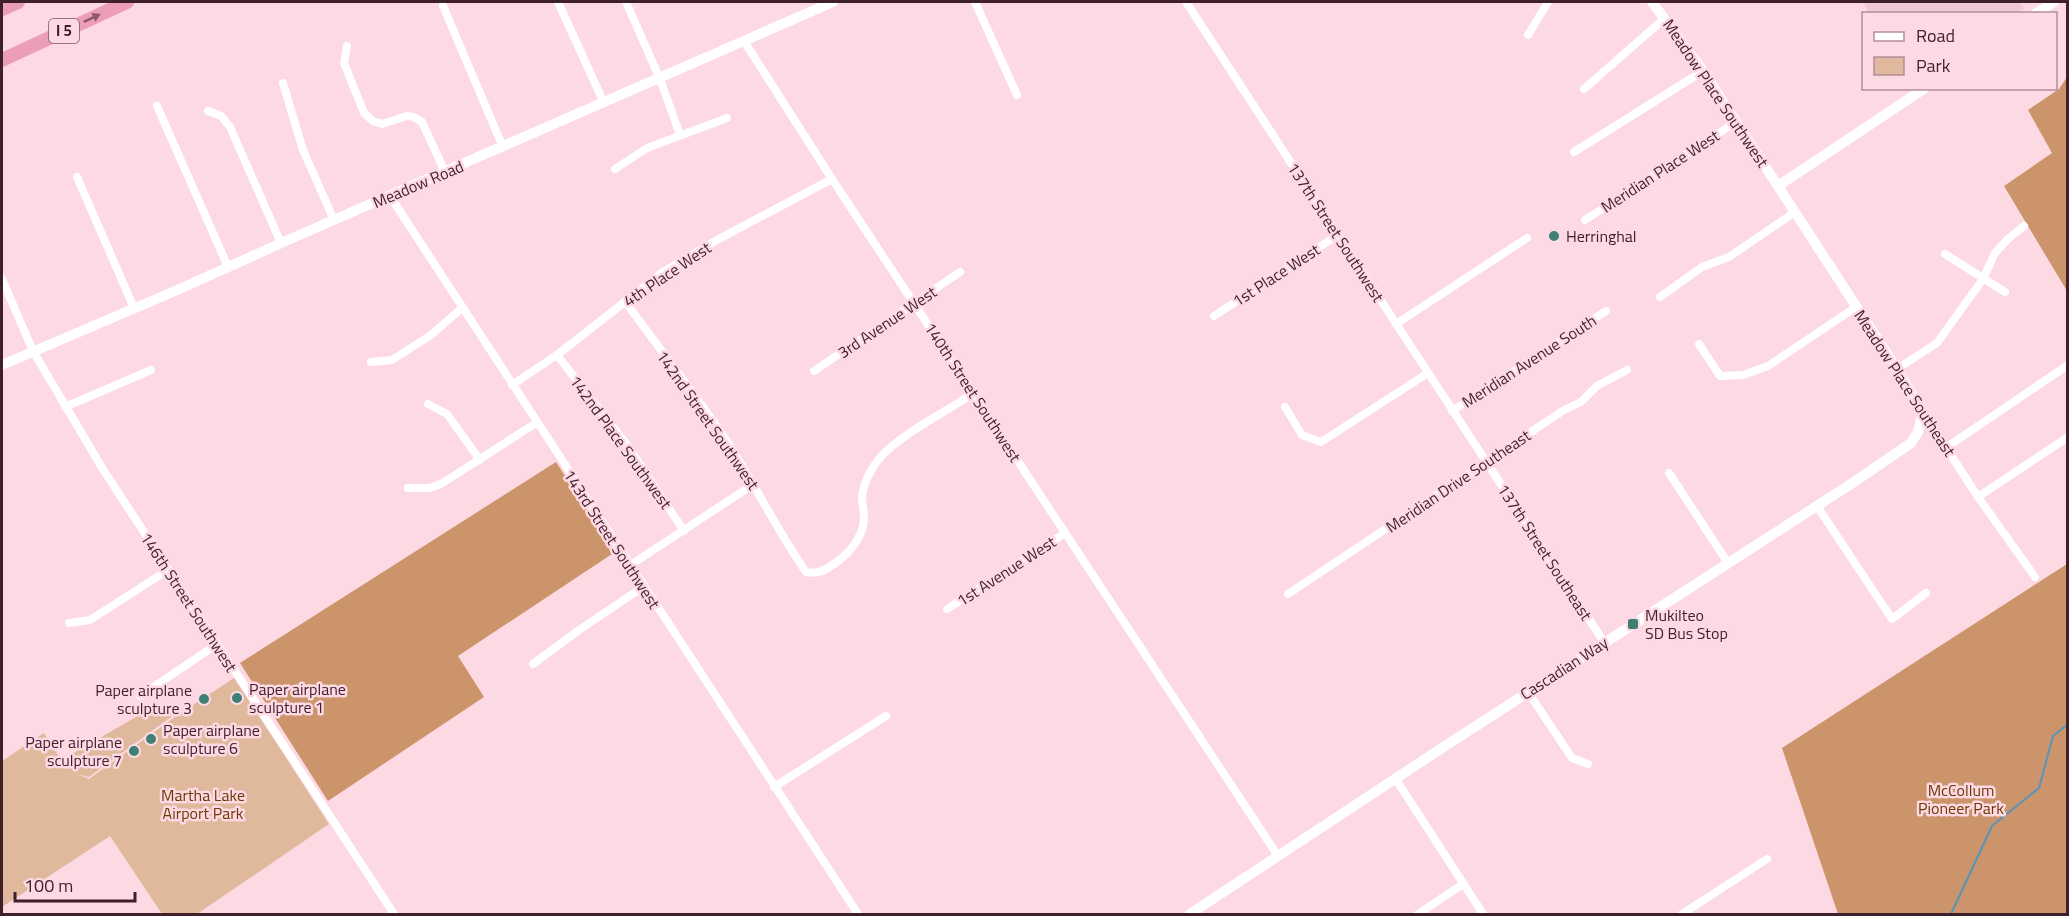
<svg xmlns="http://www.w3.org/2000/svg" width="2069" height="916" font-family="'Titillium Web',sans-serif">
  <rect width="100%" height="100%" fill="#fdd9e4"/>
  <path fill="#f1c9d5" d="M1862 2H2020L2024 8 2015 14H1870Z"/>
  <path fill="#e0b99c" d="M234 678 329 824 197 914H162L110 836 2 907V761L44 733 61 760 150 709 166 706 172 713 171 717 89 777 77 774 89 779 179 714Z"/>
  <g fill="#cb946a">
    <path d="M2067 77V291L2004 186 2052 153 2028 110 2059 89Z"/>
    <path d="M556 462 615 552 458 656 484 697 328 801 240 663Z"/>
    <path d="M2067 564V914H1838L1782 748Z"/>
  </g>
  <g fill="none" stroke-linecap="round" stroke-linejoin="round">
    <path stroke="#5794bb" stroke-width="2" d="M1951 914 1992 826 2039 788 2053 736 2068 724"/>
    <g stroke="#fff" stroke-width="8">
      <path d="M558 2 604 103"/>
      <path d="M626 2 660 79 680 135"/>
      <path d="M975 2 1017 95"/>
      <path d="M1186 2 1604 642"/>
      <path d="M443 6 503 147"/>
      <path d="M1528 35 1548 2"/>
      <path d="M744 41 832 179 1278 856"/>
      <path d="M347 46 344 63 364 113 373 121 382 124 407 116 414 117 422 122 445 172"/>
      <path d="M283 83 303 150 334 220"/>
      <path d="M1584 89 1665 18"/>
      <path d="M157 106 228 267"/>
      <path d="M208 111 221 116 230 127 281 243"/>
      <path d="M1574 152 1703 71"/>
      <path d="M615 169 647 148 727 118"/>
      <path d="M77 177 134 308"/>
      <path d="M390 196 858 914"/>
      <path d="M1585 220 1736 122"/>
      <path d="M1945 254 2005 292"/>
      <path d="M2 279 33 351 104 471 394 914"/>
      <path d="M1660 297 1702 267 1729 257 1795 212"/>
      <path d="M625 301C660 350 698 397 730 446 757 488 778 532 806 572 816 574 823 572 831 566 847 556 863 539 864 519 864 511 862 503 862 496 864 482 871 469 879 459 899 435 947 411 974 393"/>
      <path d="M1214 316 1338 235"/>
      <path d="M1396 324 1527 238"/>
      <path d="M1699 344 1720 376 1743 375 1768 366 1856 307"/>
      <path d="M557 355 627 445 684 531"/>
      <path d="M371 362 392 360 431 335 462 308"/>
      <path d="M1897 369 1937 343 1983 279 1995 253 2009 238 2024 226"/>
      <path d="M814 371 960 272"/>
      <path d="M512 385 557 355 663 272 717 240 832 179"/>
      <path d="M428 404 447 414 480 460"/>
      <path d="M65 407 151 370"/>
      <path d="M1285 407 1302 435 1321 442 1428 373"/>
      <path d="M1452 411 1606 311"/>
      <path d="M1923 412 1978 497 2035 577"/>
      <path d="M1947 447 2068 365"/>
      <path d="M1669 473 1728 563"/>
      <path d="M408 488H429L441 484 536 423"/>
      <path d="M1978 497 2068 437"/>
      <path d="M1817 506 1892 619 1926 593"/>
      <path d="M629 566 754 484"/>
      <path d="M1288 594 1564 410 1581 402 1597 386 1627 370"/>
      <path d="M947 609 1065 533"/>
      <path d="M69 623 90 620 168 570"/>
      <path d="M533 664 579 630 643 587"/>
      <path d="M1528 692 1572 758 1588 764"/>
      <path d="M140 696 216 645"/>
      <path d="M1395 778 1483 914"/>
      <path d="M774 787 886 716"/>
      <path d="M1418 914 1463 884"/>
      <path d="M1682 914 1767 859"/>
    </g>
    <g stroke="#fff" stroke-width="10">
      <path d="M2035 14 2054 2"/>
      <path d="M1778 186 1925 88"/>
      <path d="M2 365 182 288 288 240 833 2"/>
      <path d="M1190 914 1445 746 1854 482 1911 443 1918 432 1923 412 1897 369 1703 71 1652 2"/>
    </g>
    <g stroke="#ec9eb8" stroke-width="14">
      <path d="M2 9 18 2"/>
      <path d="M2 60 127 2"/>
    </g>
  </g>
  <defs><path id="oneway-solid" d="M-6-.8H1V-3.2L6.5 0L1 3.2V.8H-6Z" transform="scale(1.5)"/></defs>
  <use fill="#8d586a" href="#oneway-solid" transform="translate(92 18) rotate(-25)"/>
  <g fill="#3e8174" stroke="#fdd9e4" stroke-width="2">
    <circle cx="1554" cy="236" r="6"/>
    <rect x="1627" y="618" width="12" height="12" rx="3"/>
    <circle cx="237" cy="698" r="6"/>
    <circle cx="204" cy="699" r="6"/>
    <circle cx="151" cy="739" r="6"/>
    <circle cx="134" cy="751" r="6"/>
  </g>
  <g text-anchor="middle" stroke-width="5" stroke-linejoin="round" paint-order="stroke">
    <rect fill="#fdd9e4" stroke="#785762" stroke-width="1.5" x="49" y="19" width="30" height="24" rx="4.5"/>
    <g font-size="15" font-weight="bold" fill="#3f1f2a">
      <text x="64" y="36">I 5</text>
    </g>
    <g font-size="16" fill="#3f1f2a" stroke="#fdd9e4">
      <text transform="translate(1716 93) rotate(56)" y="6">Meadow Place Southwest</text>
      <text transform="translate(1660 171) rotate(-33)" y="6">Meridian Place West</text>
      <text transform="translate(418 184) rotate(-23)" y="6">Meadow Road</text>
      <text transform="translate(1336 232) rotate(57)" y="6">137th Street Southwest</text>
      <text transform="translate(667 274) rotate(-34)" y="6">4th Place West</text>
      <text transform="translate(1276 275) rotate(-33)" y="6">1st Place West</text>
      <text transform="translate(887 322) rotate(-34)" y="6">3rd Avenue West</text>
      <text transform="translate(1529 361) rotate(-33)" y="6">Meridian Avenue South</text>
      <text transform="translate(1905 383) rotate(57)" y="6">Meadow Place Southeast</text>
      <text transform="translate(973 392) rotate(57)" y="6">140th Street Southwest</text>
      <text transform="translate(708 420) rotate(55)" y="6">142nd Street Southwest</text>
      <text transform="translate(621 442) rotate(54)" y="6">142nd Place Southwest</text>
      <text transform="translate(1458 481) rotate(-34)" y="6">Meridian Drive Southeast</text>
      <text transform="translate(612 539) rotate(57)" y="6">143rd Street Southwest</text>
      <text transform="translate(1545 552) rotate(57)" y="6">137th Street Southeast</text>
      <text transform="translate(1006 571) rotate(-33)" y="6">1st Avenue West</text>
      <text transform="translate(189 602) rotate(57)" y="6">146th Street Southwest</text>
      <text transform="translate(1564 668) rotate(-33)" y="6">Cascadian Way</text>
    </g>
    <g font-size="16" fill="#3f1f2a" stroke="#fdd9e4" text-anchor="start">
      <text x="1566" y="242">Herringhal</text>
      <text x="1645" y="621">Mukilteo<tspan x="1645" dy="18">SD Bus Stop</tspan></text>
      <text x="249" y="695">Paper airplane<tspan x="249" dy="18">sculpture 1</tspan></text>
      <text x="192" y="696" text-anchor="end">Paper airplane<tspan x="192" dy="18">sculpture 3</tspan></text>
      <text x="163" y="736">Paper airplane<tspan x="163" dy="18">sculpture 6</tspan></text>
      <text x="122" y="748" text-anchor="end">Paper airplane<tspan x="122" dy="18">sculpture 7</tspan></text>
    </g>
    <g font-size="16" fill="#6d3a04" stroke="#fdd9e4">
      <text x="1961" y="796">McCollum<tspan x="1961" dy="18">Pioneer Park</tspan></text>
      <text x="203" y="801">Martha Lake<tspan x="203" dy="18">Airport Park</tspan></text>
    </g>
  </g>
  <rect width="2069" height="916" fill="none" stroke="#3f1f2a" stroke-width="6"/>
  <rect x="1862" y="12" width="195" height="78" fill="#fdd9e4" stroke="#b18f9a" stroke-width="1.5"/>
  <rect x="1874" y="32" width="30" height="9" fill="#ffffff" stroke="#b18f9a" stroke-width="1.5"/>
  <text x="1916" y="42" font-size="18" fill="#3f1f2a">Road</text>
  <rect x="1874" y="57" width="30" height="18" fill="#e0b99c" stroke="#b18f9a" stroke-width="1.5"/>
  <text x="1916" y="72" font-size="18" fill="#3f1f2a">Park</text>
  <path d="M15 892v9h120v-9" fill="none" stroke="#3f1f2a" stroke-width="3"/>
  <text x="24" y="892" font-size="18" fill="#3f1f2a" stroke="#fdd9e4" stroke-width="4.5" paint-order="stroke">100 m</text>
</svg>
